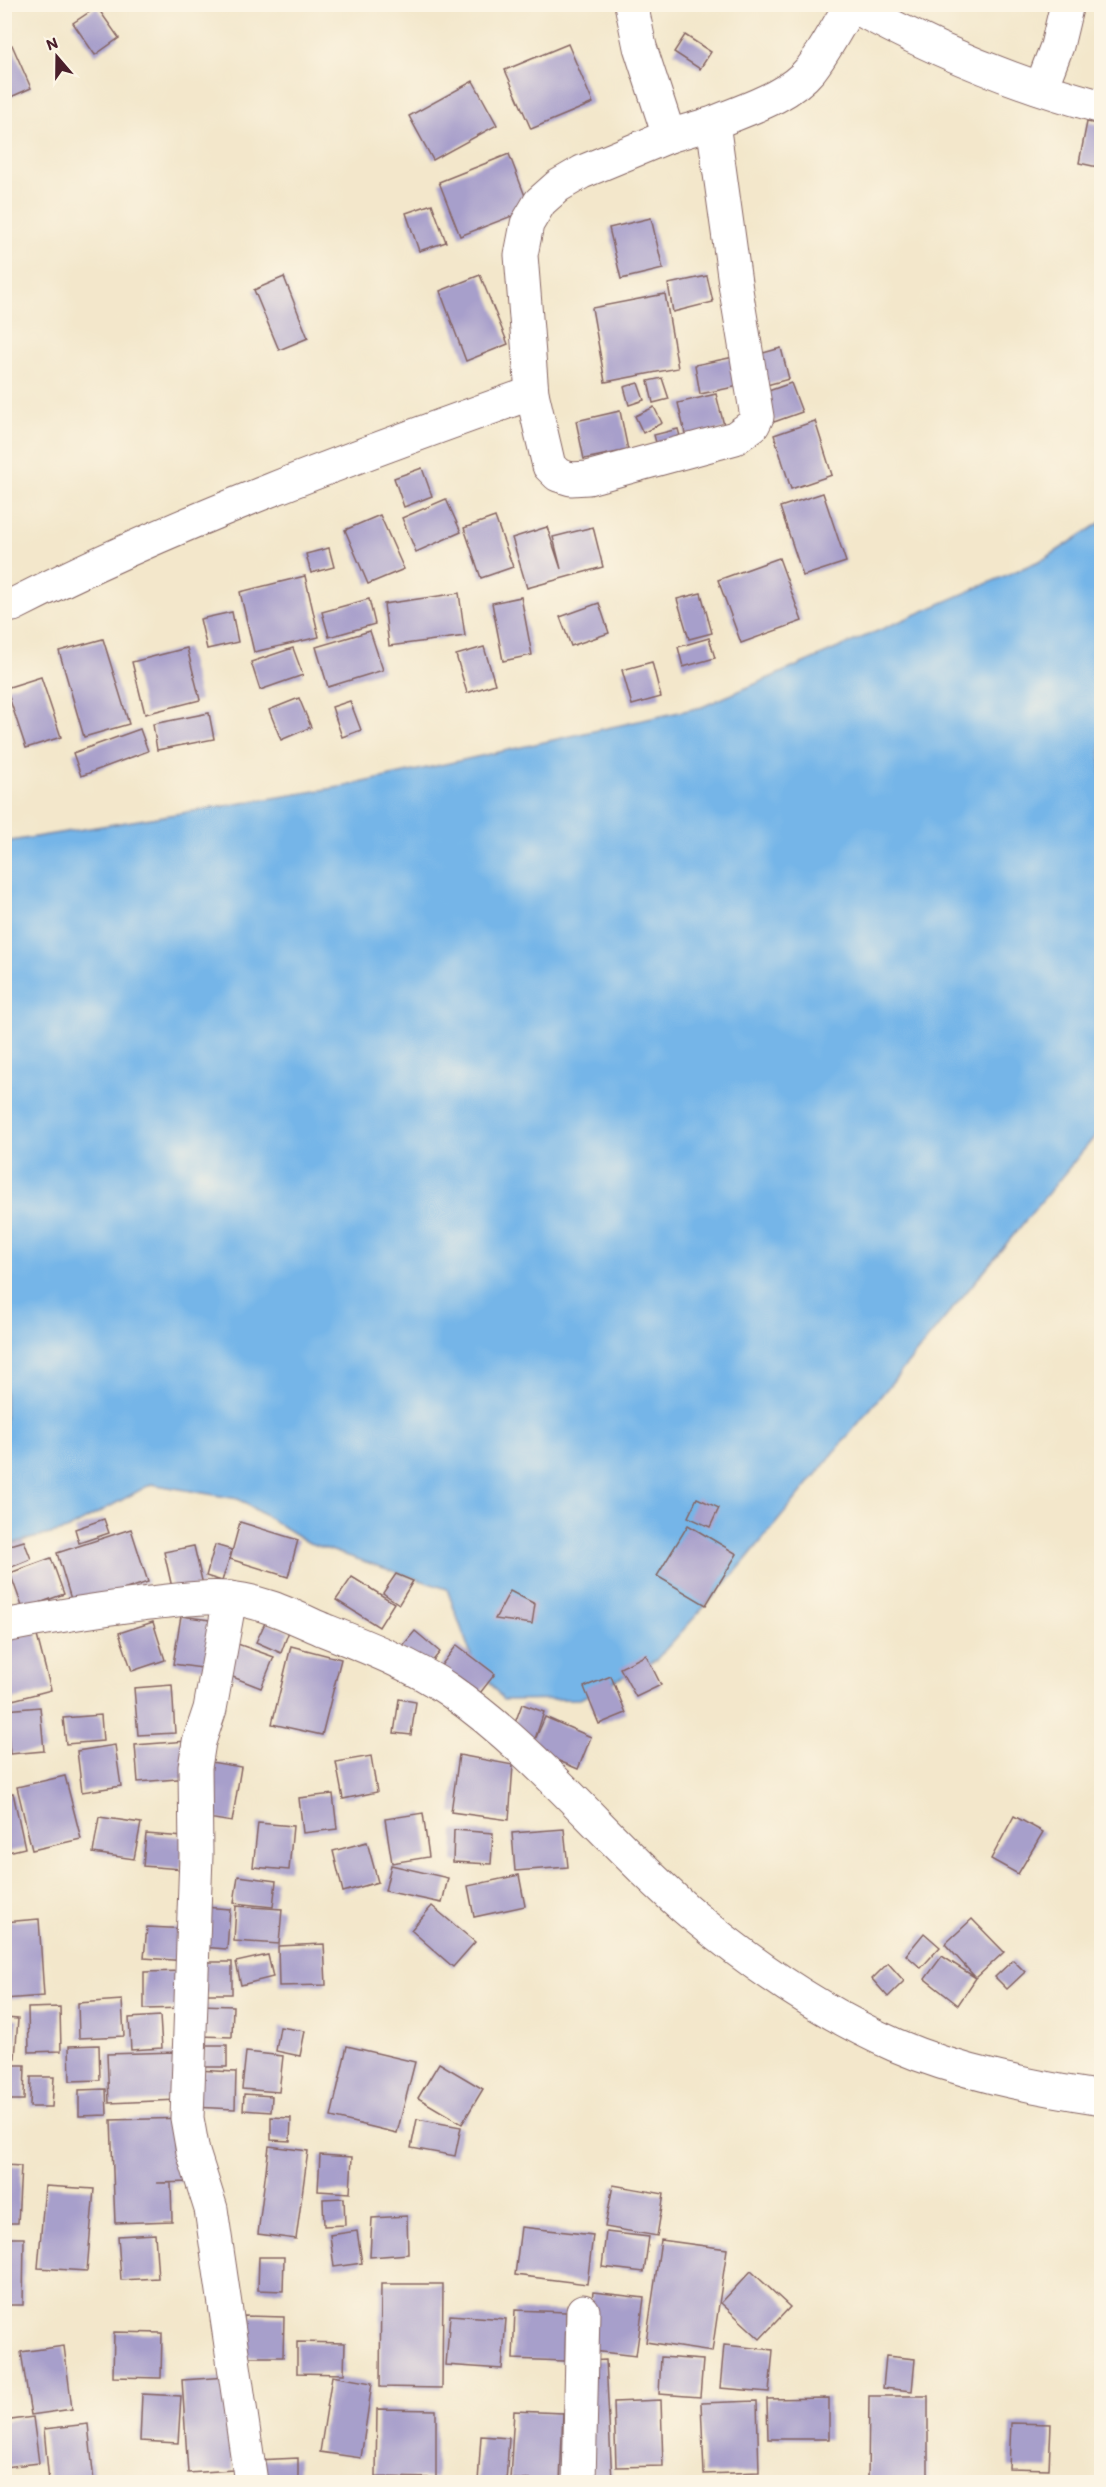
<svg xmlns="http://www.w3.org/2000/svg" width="1106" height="2487" font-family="Itim,sans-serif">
  <rect width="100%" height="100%" fill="#fcf5e5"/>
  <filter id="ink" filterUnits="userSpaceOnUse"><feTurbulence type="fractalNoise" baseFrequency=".0167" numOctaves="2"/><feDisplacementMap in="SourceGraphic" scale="12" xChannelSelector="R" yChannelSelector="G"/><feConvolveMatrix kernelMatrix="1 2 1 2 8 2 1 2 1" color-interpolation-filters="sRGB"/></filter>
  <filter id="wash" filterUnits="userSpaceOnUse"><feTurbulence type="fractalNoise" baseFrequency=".008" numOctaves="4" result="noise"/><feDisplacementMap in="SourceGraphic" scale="24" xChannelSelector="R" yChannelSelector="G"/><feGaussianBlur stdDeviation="1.35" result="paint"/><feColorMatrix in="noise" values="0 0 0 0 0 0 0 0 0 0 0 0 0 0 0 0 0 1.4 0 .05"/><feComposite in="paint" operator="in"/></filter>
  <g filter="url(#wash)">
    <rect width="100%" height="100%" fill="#f3e7cb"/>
    <path fill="#74b5e8" stroke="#5f6a8a" stroke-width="1.5" d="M1101 522V1129L734 1574 656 1660 580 1699 503 1700 472 1658 447 1589 309 1543 238 1499 151 1484 67 1530 5 1545V842L346 786 702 707 1046 558Z"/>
    <g id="blocks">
      <g fill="#a79fcb">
        <path d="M97 7 119 38 95 55 73 23Z"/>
        <path d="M685 35 711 52 700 69 674 52Z"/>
        <path d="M568 44 593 103 531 129 505 70Z"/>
        <path d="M12 45 31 88 4 100V49Z"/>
        <path d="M473 81 497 125 433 160 409 116Z"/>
        <path d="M1087 122 1102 125V168L1079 163Z"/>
        <path d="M509 154 530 209 460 236 439 182Z"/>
        <path d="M432 204 446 242 419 251 406 213Z"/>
        <path d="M651 218 663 269 621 279 609 228Z"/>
        <path d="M480 275 508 344 466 361 440 291Z"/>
        <path d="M707 276 713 302 673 312 668 284Z"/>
        <path d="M284 277 308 338 279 350 254 290Z"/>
        <path d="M665 294 678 368 605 382 592 308Z"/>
        <path d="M781 348 789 379 763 386 756 355Z"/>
        <path d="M739 356 744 385 700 394 695 365Z"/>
        <path d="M662 378 669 399 653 403 648 381Z"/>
        <path d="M638 383 644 400 629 405 624 387Z"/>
        <path d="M791 383 802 412 774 422 763 393Z"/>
        <path d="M716 394 725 429 686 438 678 403Z"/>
        <path d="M654 407 662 423 643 433 635 416Z"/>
        <path d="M620 411 628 450 584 459 576 421Z"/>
        <path d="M815 421 832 475 791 489 774 435Z"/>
        <path d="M678 429 684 451 660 457 654 435Z"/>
        <path d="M422 468 432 496 404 507 394 478Z"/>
        <path d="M823 493 846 562 803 576 780 507Z"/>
        <path d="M446 499 461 532 416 552 402 518Z"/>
        <path d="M380 515 404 569 368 584 345 530Z"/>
        <path d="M495 517 513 567 481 578 464 528Z"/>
        <path d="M547 527 561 569 553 537 593 527 603 567 527 588 512 538Z"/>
        <path d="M329 548 334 567 311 573 306 554Z"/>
        <path d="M779 558 802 621 741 643 718 580Z"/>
        <path d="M305 576 319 637 254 652 240 592Z"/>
        <path d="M459 593 465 636 389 646 384 604Z"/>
        <path d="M701 593 712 633 689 639 677 599Z"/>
        <path d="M521 597 532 655 503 661 492 603Z"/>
        <path d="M369 599 375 624 329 637 322 612Z"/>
        <path d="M599 603 609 633 571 646 560 617Z"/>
        <path d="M232 612 238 642 207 649 200 619Z"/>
        <path d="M370 631 383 670 328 687 316 647Z"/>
        <path d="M709 638 715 658 683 667 678 647Z"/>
        <path d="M103 639 129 724 84 737 59 651Z"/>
        <path d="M484 647 495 684 467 693 456 655Z"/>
        <path d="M187 648 200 700 145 714 132 662Z"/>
        <path d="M293 648 303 675 260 690 251 662Z"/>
        <path d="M652 662 661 697 632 705 622 670Z"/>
        <path d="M41 677 61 737 26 748 6 688Z"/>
        <path d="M299 698 311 727 281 740 269 710Z"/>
        <path d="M350 701 361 730 342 737 332 707Z"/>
        <path d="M209 713 214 739 157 750 153 724Z"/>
        <path d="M140 729 148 751 81 776 73 753Z"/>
        <path d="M697 1498 719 1508 710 1527 688 1517Z"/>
        <path d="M104 1519 109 1533 79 1543 75 1529Z"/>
        <path d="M240 1522 298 1540 288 1577 230 1559Z"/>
        <path d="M688 1525 737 1554 706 1605 657 1576Z"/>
        <path d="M131 1529 148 1582 73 1606 57 1553Z"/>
        <path d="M24 1541 31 1559 9 1568 4 1556V1547Z"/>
        <path d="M215 1545 232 1550 222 1581 206 1576Z"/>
        <path d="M194 1546 203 1585 173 1592 164 1552Z"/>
        <path d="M51 1558 64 1594 23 1609 10 1573Z"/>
        <path d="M396 1574 413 1581 399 1604 383 1593Z"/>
        <path d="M352 1577 394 1603 379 1627 336 1600Z"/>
        <path d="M510 1591 535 1604 532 1624 495 1619Z"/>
        <path d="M181 1616 217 1621 209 1669 173 1664Z"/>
        <path d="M153 1622 165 1660 132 1671 119 1633Z"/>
        <path d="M265 1623 289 1631 281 1653 256 1642Z"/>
        <path d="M415 1631 440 1652 426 1669 400 1649Z"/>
        <path d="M36 1632 51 1690 5 1702 4 1640Z"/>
        <path d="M232 1642 274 1657 261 1688 220 1672Z"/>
        <path d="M457 1645 495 1674 473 1702 435 1673Z"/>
        <path d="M291 1646 341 1659 322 1735 272 1724Z"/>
        <path d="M646 1655 661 1685 636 1697 620 1668Z"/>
        <path d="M611 1676 626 1713 599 1724 584 1687Z"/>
        <path d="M172 1685 175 1733 138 1735 134 1688Z"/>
        <path d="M399 1699 416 1702 411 1735 394 1733Z"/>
        <path d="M522 1704 544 1712 535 1739 512 1731Z"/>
        <path d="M40 1707 44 1751 10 1754 6 1710Z"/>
        <path d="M101 1715 103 1741 66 1744 63 1718Z"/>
        <path d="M545 1717 591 1737 578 1769 531 1749Z"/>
        <path d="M187 1741 190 1778 138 1782 135 1745Z"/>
        <path d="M115 1745 121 1786 82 1792 77 1751Z"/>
        <path d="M459 1755 513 1765 509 1820 451 1812Z"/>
        <path d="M371 1756 377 1792 343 1799 336 1762Z"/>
        <path d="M205 1761 241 1767 232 1822 196 1816Z"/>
        <path d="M65 1776 81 1839 32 1850 17 1787Z"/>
        <path d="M13 1793 25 1848 4 1853V1795Z"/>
        <path d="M333 1794 337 1829 303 1833 299 1798Z"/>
        <path d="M423 1813 429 1857 392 1863 385 1819Z"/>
        <path d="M1014 1816 1043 1832 1018 1874 991 1859Z"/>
        <path d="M99 1817 141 1823 134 1859 93 1853Z"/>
        <path d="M258 1823 293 1826 289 1870 253 1867Z"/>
        <path d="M564 1829 568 1867 515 1871 512 1833Z"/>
        <path d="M454 1830 493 1833 491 1864 453 1862Z"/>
        <path d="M146 1834 184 1837 181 1869 143 1866Z"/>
        <path d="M367 1842 378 1882 343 1892 333 1851Z"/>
        <path d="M391 1865 448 1878 442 1903 385 1891Z"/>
        <path d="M519 1875 525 1906 474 1917 468 1886Z"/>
        <path d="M238 1876 276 1881 273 1907 234 1903Z"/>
        <path d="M236 1906 282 1909 279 1944 234 1941Z"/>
        <path d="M432 1906 475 1942 453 1967 411 1930Z"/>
        <path d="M203 1907 230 1909 227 1949 201 1947Z"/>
        <path d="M39 1919 44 1996 4 1999V1922Z"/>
        <path d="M972 1919 1004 1952 976 1978 958 2005 925 1979 942 1956 976 1978 945 1944Z"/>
        <path d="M147 1927 189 1929 187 1961 144 1958Z"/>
        <path d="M924 1933 940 1947 921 1968 906 1955Z"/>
        <path d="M324 1944 326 1985 279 1986 278 1946Z"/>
        <path d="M268 1955 273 1977 241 1985 236 1962Z"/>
        <path d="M1013 1960 1025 1972 1007 1989 995 1977Z"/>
        <rect x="202" y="1962" width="30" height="32"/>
        <path d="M888 1963 904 1981 888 1997 872 1979Z"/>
        <path d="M186 1971V2008L144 2009V1972Z"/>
        <path d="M122 2000 124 2036 79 2038 78 2003Z"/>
        <path d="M200 2005 233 2006 232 2037 199 2036Z"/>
        <path d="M60 2007 61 2051 29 2052 28 2008Z"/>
        <path d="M160 2016 162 2048 131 2050 129 2018Z"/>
        <path d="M4 2018 18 2019 15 2058 4 2057Z"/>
        <path d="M280 2027 305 2031 300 2056 276 2051Z"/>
        <path d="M99 2045 100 2080 70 2081 69 2046Z"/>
        <rect x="203" y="2045" width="24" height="22"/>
        <path d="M347 2046 415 2062 397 2133 331 2117Z"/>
        <path d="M176 2052 178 2100 109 2103 107 2054Z"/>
        <path d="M246 2052 283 2056 279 2092 242 2089Z"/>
        <path d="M439 2063 483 2089 462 2124 418 2098Z"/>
        <path d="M4 2065H25L24 2100H4Z"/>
        <path d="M195 2070 236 2072 235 2109 193 2107Z"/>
        <path d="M31 2077H54L52 2107H30Z"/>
        <path d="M106 2089 107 2115 79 2116V2090Z"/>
        <path d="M244 2094 272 2096 271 2112 243 2110Z"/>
        <path d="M271 2117 291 2118 290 2141 271 2140Z"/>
        <path d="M186 2118 190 2182 157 2183H171L172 2221 115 2223 111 2120Z"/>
        <path d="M417 2119 461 2127 455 2156 411 2148Z"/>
        <path d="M269 2146 308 2151 296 2239 258 2234Z"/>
        <path d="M320 2155 352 2157 350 2193 318 2191Z"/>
        <path d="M4 2165 21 2166 18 2223H4Z"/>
        <path d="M613 2185 664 2194 657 2236 605 2227Z"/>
        <path d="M45 2186 94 2189 87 2271 38 2268Z"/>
        <path d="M344 2198 345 2225 324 2226 323 2199Z"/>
        <path d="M407 2216 408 2254 370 2257 372 2218Z"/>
        <path d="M521 2227 593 2235 587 2284 515 2275Z"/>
        <path d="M357 2231 362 2263 334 2267 330 2235Z"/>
        <path d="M606 2232 649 2237 644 2272 602 2267Z"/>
        <path d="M155 2234 158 2278 121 2280 118 2236Z"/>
        <path d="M4 2238H24L23 2305H4Z"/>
        <path d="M661 2240 727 2249 712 2352 646 2342Z"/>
        <path d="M259 2257H284L283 2291 258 2290Z"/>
        <path d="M751 2271 790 2307 760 2339 721 2303Z"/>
        <path d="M381 2284H443L442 2388 380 2387Z"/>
        <path d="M593 2292 644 2298 636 2356 585 2350Z"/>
        <path d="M515 2310 566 2312 565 2361 513 2359Z"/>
        <path d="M450 2315 506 2319 502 2369 446 2365Z"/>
        <path d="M244 2316 284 2317 283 2357H244Z"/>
        <path d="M114 2332 162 2333 161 2378 113 2377Z"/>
        <path d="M297 2342 345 2343 344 2374 297 2373Z"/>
        <path d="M724 2345 773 2350 769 2392 720 2388Z"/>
        <path d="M64 2346 72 2409 31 2415 21 2352Z"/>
        <path d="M886 2356 915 2359 912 2391 883 2388Z"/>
        <path d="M661 2357 703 2360 700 2397 659 2394Z"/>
        <path d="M606 2360 612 2482H592L587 2361Z"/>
        <path d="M332 2376 372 2383 361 2458 320 2452Z"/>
        <path d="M227 2377 233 2470 188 2473 182 2380Z"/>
        <path d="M142 2394 181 2396 178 2443 140 2441Z"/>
        <path d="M869 2396H928V2480L868 2481Z"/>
        <path d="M829 2398V2439H768L767 2399Z"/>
        <path d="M661 2400 663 2466 616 2467 614 2402Z"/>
        <path d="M757 2401 759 2472 704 2474 701 2403Z"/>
        <path d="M377 2409 436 2410V2478L376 2477Z"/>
        <path d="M514 2411 563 2413 560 2481 510 2479Z"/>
        <path d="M33 2417 39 2463 4 2467V2421Z"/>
        <path d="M1011 2423 1051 2424 1049 2469 1009 2468Z"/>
        <path d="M88 2424 94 2482H49L44 2429Z"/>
        <path d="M481 2436 509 2438 506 2482H478Z"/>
        <path d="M298 2458V2482H257L256 2460Z"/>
      </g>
    </g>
  </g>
  <g filter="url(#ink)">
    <use href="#blocks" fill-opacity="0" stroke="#856563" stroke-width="1.5"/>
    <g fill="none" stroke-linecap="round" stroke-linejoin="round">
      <g stroke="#856563" stroke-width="35">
        <g id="minor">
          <path d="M631 4 640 47 669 136"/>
          <path d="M850 4C931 49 1012 83 1102 107"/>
          <path d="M1041 88 1057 46 1067 4"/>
          <path d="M713 123 669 136 582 172 558 186 540 202 527 224 521 255 532 393 549 466 558 475 571 479 588 478 735 438 753 425 757 417 736 290 713 123C746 109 787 98 811 69 826 50 838 25 851 5"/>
          <path d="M13 605C177 521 358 455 532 393"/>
          <path d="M230 1598 210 1709 199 1742 195 1767 196 1855 187 2118 193 2152 211 2209 251 2482"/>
          <path d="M4 1626C50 1617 95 1610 141 1604 170 1601 200 1596 229 1598 263 1601 294 1617 324 1630 367 1647 411 1664 449 1690 541 1754 609 1844 694 1916 754 1966 823 2013 895 2045 960 2073 1032 2087 1102 2098"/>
          <path d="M579 2482 583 2311"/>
        </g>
      </g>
      <use href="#minor" stroke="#fff" stroke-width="33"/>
    </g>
  </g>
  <rect width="1106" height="2487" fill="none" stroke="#fcf5e5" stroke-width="24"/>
  <g transform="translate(57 57) rotate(340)" stroke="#fcf5e5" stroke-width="4.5" paint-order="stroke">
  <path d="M0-4.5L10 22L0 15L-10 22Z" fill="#4a1f2b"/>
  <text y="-9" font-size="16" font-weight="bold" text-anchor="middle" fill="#4a1f2b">N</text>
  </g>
</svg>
